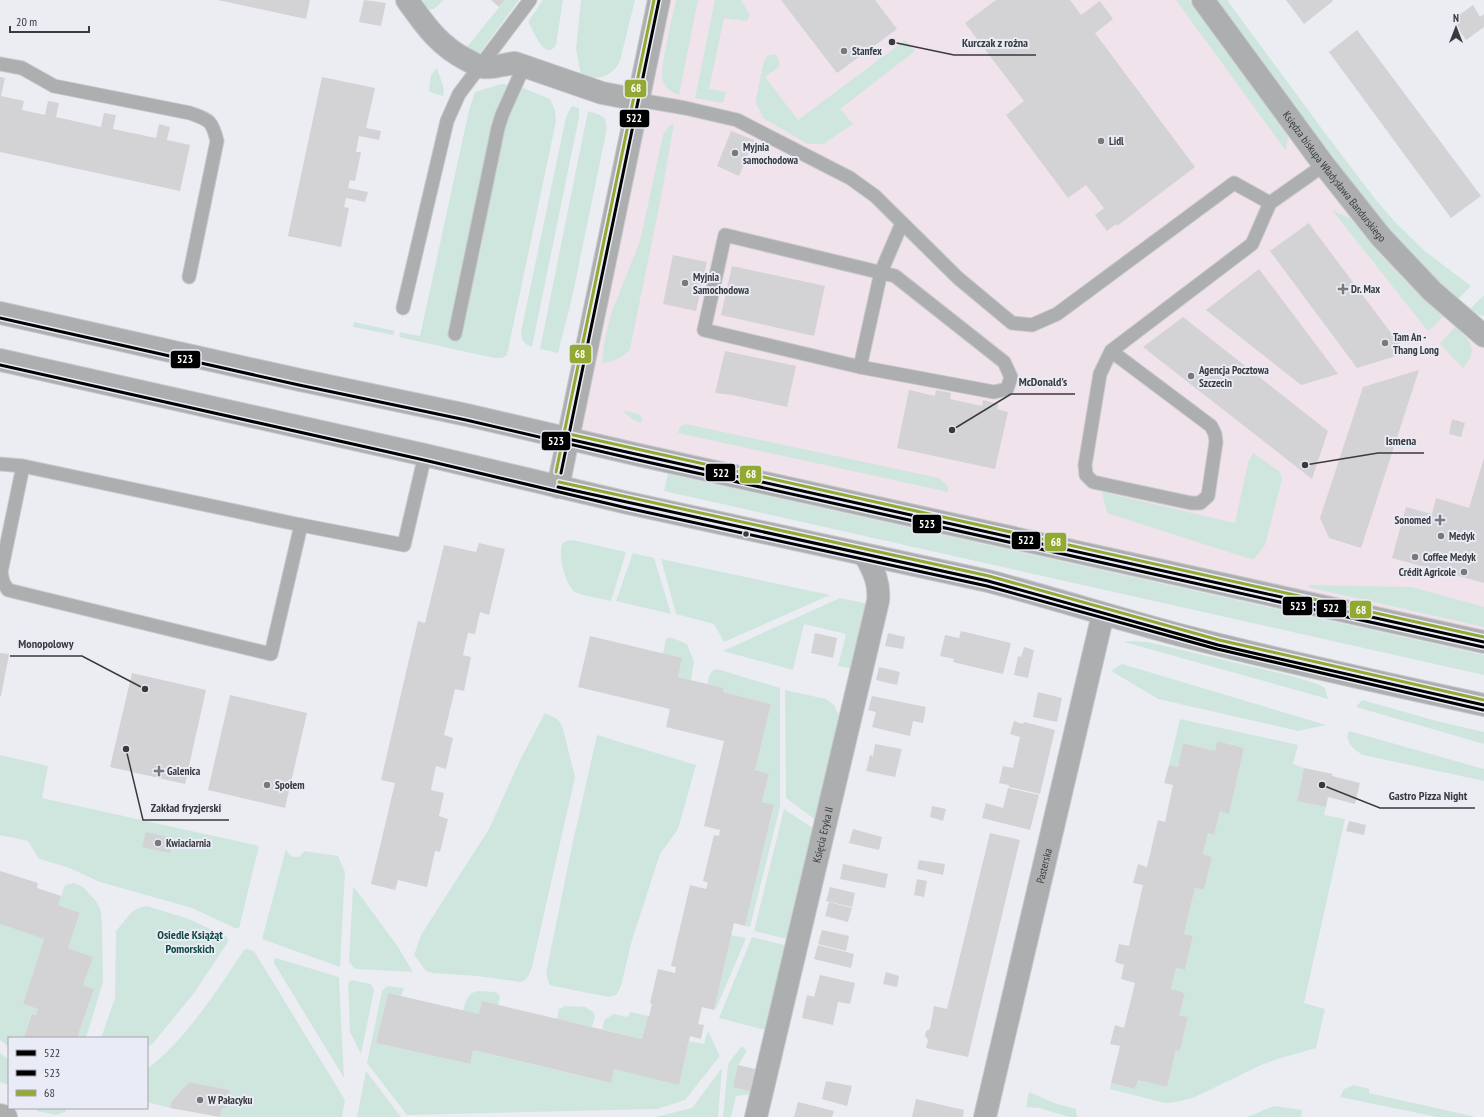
<svg xmlns="http://www.w3.org/2000/svg" width="1484" height="1117" font-family="'PT Sans Narrow',sans-serif">
  <rect width="100%" height="100%" fill="#ecedf3"/>
  <path fill="#f0e3eb" d="M669 0H1195L1484 346V633L578 433Z"/>
  <g fill="#cfe6de">
    <path d="M422 0H443C438 6 435 10 427 10Z"/>
    <path d="M505 0H519L479 54 466 48Z"/>
    <path d="M543 0H563L556 45C545 63 533 29 528 22Z"/>
    <path d="M581 0H635L620 61C612 77 597 81 581 75L576 49Z"/>
    <path d="M676 0H698L679 95C672 93 665 88 663 81 659 69 673 15 676 0Z"/>
    <path d="M715 0H741L750 15 747 21 724 18 709 89 726 92 723 103 695 98Z"/>
    <path d="M1176 0H1189L1288 136 1286 151Z"/>
    <path d="M1217 0H1227L1331 141 1376 200 1397 224 1426 252 1471 286 1458 299 1423 266 1370 207Z"/>
    <path d="M905 40 915 51 840 109 853 124 823 144H808L763 118 756 103V99L764 61 767 56 774 54C779 57 779 61 780 66L765 77 798 120Z"/>
    <path d="M437 68 444 89 443 96 432 93 429 91 431 75Z"/>
    <path d="M501 84 516 85 550 99 555 110 556 121 507 355 502 358H494L399 337 400 332 420 336 469 110 475 92Z"/>
    <path d="M572 106 579 108V117L532 347C524 345 521 339 521 332L566 117Z"/>
    <path d="M588 111C603 116 608 115 606 133L572 298 558 353 540 349Z"/>
    <path d="M674 123 663 187 630 349C623 358 613 362 602 363L604 343 611 314 640 241 663 135 668 127Z"/>
    <path d="M1332 210 1350 218 1377 251 1415 291 1443 317 1428 331Z"/>
    <path d="M1483 296H1484V316L1479 315 1470 309Z"/>
    <path d="M354 322 395 331 393 335 353 327Z"/>
    <path d="M1455 327C1471 341 1479 349 1463 368L1440 344Z"/>
    <path d="M622 410 639 414 642 418 641 423 632 419Z"/>
    <path d="M686 424 939 478 948 486V492L678 433C679 428 680 425 686 424Z"/>
    <path d="M1253 453 1280 472 1282 479 1265 545 1254 559 1247 558 1107 513 1102 492 1235 523 1248 463Z"/>
    <path d="M668 474 1484 655V675L664 491Z"/>
    <path d="M573 540 626 552 611 601C600 598 587 597 577 593 565 588 558 555 562 544L566 541Z"/>
    <path d="M633 553 654 558 671 614 616 601Z"/>
    <path d="M661 559 830 595 724 642 714 624 676 614Z"/>
    <path d="M1311 585 1412 587 1484 607V627L1307 587Z"/>
    <path d="M840 598 869 604 853 669 838 666 846 634 804 624 793 670 723 651Z"/>
    <path d="M670 637 687 644 694 662 691 680 678 677 663 654 666 639Z"/>
    <path d="M1131 641 1148 642 1288 675 1318 684 1325 688 1328 699 1124 642Z"/>
    <path d="M1122 664 1326 725 1298 731 1158 699 1111 671 1115 668Z"/>
    <path d="M717 669 780 688V807L750 927 745 926 774 806 762 802 769 774 755 770 771 704 723 692 724 688 707 684C709 677 709 671 717 669Z"/>
    <path d="M785 690 826 699 834 705 840 717 820 817 813 818 786 798Z"/>
    <path d="M1362 700 1437 721 1484 732V744L1356 707Z"/>
    <path d="M545 713C555 717 559 719 563 729L575 777 532 967 529 975 524 981 520 982 477 976 433 973 426 971 414 955 421 935 489 829 521 758Z"/>
    <path d="M1180 719 1298 745 1293 764 1304 768 1297 800 1326 807 1324 815 1345 819 1304 1003 1325 1009 1316 1048 1277 1059 1261 1065 1193 1098 1176 1102 1165 1103 1110 1089 1111 1083 1135 1089 1138 1080 1167 1087 1176 1050 1180 1051 1188 1017 1179 1015 1185 993 1171 989 1176 968 1185 970 1193 936 1184 934 1195 888 1204 890 1212 857 1203 854 1208 833 1214 834 1220 811 1229 813 1244 748 1217 741 1215 751 1183 743 1178 767 1169 765Z"/>
    <path d="M1349 731 1484 769V781L1363 755C1355 751 1343 741 1349 731Z"/>
    <path d="M597 735 696 765 678 829 660 854 632 940 621 986 616 995 609 997 553 986 549 984 546 973 572 846Z"/>
    <path d="M0 755 48 766 42 798 259 846 239 928H235L192 908 100 882 67 867 39 859 28 841 0 835Z"/>
    <path d="M784 809 817 831 791 940 754 931Z"/>
    <path d="M286 849C290 858 299 861 304 851L338 856 345 872 340 967 262 939Z"/>
    <path d="M74 883 83 887 96 901 101 911 102 922 103 982 86 1038H77L94 989 83 985 92 957 68 948 80 913 58 905 65 885Z"/>
    <path d="M353 887 357 891 398 947 413 972 355 969 349 962Z"/>
    <path d="M147 906 189 919 227 937 228 942 194 993 153 1043 147 1047V1038H101L115 998 116 931 131 913 138 908Z"/>
    <path d="M0 924 44 939 23 1004 38 1009 36 1015 32 1014 24 1037 27 1038H9V1047L0 1040Z"/>
    <path d="M731 935 746 938 716 1009 714 1010Z"/>
    <path d="M752 937 788 946 769 1031 719 1018Z"/>
    <path d="M247 949 254 951 345 1100 342 1117H220L222 1109 228 1105 227 1099 229 1098 230 1090 189 1082 171 1102 170 1108 147 1102V1069C187 1038 216 992 244 950Z"/>
    <path d="M276 958 339 977 344 1078 274 963V960Z"/>
    <path d="M351 980 371 984 374 990 361 1054 350 1032 348 983Z"/>
    <path d="M387 986 404 988 401 996 388 993 376 1043 469 1064 473 1050 610 1083 614 1069 679 1084 689 1041 704 1044 708 1031 720 1056 685 1100 657 1109 407 1115 367 1063 382 991Z"/>
    <path d="M478 991 496 992 500 996 498 1005 479 1014 463 1011C466 1001 467 993 478 991Z"/>
    <path d="M565 1006 585 1007 593 1012 595 1016 592 1027 557 1019 559 1009Z"/>
    <path d="M630 1012 648 1016 642 1039 602 1029 605 1019 614 1014 628 1017Z"/>
    <path d="M742 1046 747 1051 738 1065 750 1090 751 1088 755 1089 753 1094 736 1096 731 1117H723L728 1064Z"/>
    <path d="M0 1053 9 1060V1085L0 1082Z"/>
    <path d="M722 1068 718 1117H655L692 1108Z"/>
    <path d="M366 1071 401 1117H357Z"/>
    <path d="M1354 1085 1369 1089V1093L1476 1117H1437L1340 1097 1344 1089Z"/>
    <path d="M1029 1092 1057 1104 1076 1109 1077 1117H1069L1039 1108 1026 1107Z"/>
    <path d="M1274 1106 1302 1110 1301 1117H1247Z"/>
    <path d="M38 1108H67L65 1112 56 1115 37 1111Z"/>
  </g>
  <g fill="#d3d2d4">
    <path d="M218 0H310L306 19Z"/>
    <path d="M364 0 386 3 381 26 359 22Z"/>
    <path d="M491 0H505L499 7Z"/>
    <path d="M781 0H875L897 29 837 73Z"/>
    <path d="M996 0H1070L1081 15 1100 1 1113 19 1095 33 1195 167 1117 226 1116 224 1107 231 1095 215 1104 208 1086 185 1068 198 1006 115 1024 101 965 23Z"/>
    <path d="M1286 0H1332L1333 1 1304 24Z"/>
    <path d="M1473 5 1480 17 1484 14V27L1466 40 1452 20Z"/>
    <path d="M1357 30 1481 196 1451 218 1329 52Z"/>
    <path d="M0 77 5 78 1 96 24 101 22 110 45 115 48 101 59 103 56 117 101 127 104 113 116 115 113 129 156 138 159 124 170 127 167 140 190 145 180 191 0 152Z"/>
    <path d="M322 77 375 88 366 128 381 131 379 140 359 136 356 152H361L355 181 350 180 348 188 368 192 365 202 346 198 344 207 349 208 341 247 288 236Z"/>
    <path d="M731 131 754 140 739 176 717 166Z"/>
    <path d="M1309 223 1316 233 1406 353 1357 368 1270 251Z"/>
    <path d="M673 255 707 262 696 311 663 304Z"/>
    <path d="M732 266 825 286 814 336 721 315Z"/>
    <path d="M1259 269 1338 374 1301 385 1206 310Z"/>
    <path d="M1183 317 1328 431 1312 479 1143 347Z"/>
    <path d="M725 351 796 366 787 407 732 395 715 393Z"/>
    <path d="M1419 370 1361 548 1329 538 1320 518 1363 387Z"/>
    <path d="M909 390 935 396 936 390 951 393 950 399 982 406 983 400 998 404 997 409 1008 412 995 469 897 448Z"/>
    <path d="M1452 419 1465 423 1461 437 1449 434Z"/>
    <path d="M1484 458V583L1392 558 1406 507 1432 514 1436 498 1469 508Z"/>
    <path d="M479 543 505 549 489 615 480 612 475 634 468 633 463 655 471 657 464 691 455 689 444 735 453 738 446 769 436 766 431 790 444 793 439 816 448 819 440 852 435 851 427 887 398 880 395 890 371 884 395 783 381 780 418 621 425 623 444 545 476 552Z"/>
    <path d="M961 631 1011 643 1003 674 953 662 954 659 940 656 945 635 959 638Z"/>
    <path d="M815 633 837 638 833 658 811 653Z"/>
    <path d="M888 633 905 637 903 649 885 646Z"/>
    <path d="M590 636 682 658 678 677 724 688 723 692 771 704 755 770 769 774 762 802 774 805 745 926 734 923 714 1010 702 1007 698 1024 704 1025 701 1039 690 1036 679 1085 614 1069 611 1083 473 1050 470 1064 376 1043 388 993 479 1014 482 1001 642 1039 648 1016H649L652 1004 650 1003 658 969 675 973 676 967 671 966 690 885 706 889 708 883 703 881 714 835 719 836 720 830 704 826 724 741 666 727 670 709 578 687Z"/>
    <path d="M1024 647 1034 650 1028 678 1014 675 1018 656 1021 657Z"/>
    <path d="M0 653 9 654 1 696H0Z"/>
    <path d="M879 667 900 672 897 685 876 680Z"/>
    <path d="M132 673 206 690 185 784 110 767Z"/>
    <path d="M1038 692 1062 698 1057 722 1033 717Z"/>
    <path d="M230 695 307 713 285 808 208 790Z"/>
    <path d="M872 696 926 707 923 723 913 721 910 736 872 727 876 712 868 710Z"/>
    <path d="M1014 721 1023 724 1024 722 1055 730 1040 794 1009 787V785L999 783 1003 766 1013 768 1020 737 1010 734Z"/>
    <path d="M1217 741 1244 748 1229 814 1220 811 1214 835 1208 833 1203 854 1212 857 1204 890 1195 888 1184 934 1193 936 1185 970 1176 968 1171 989 1185 993 1179 1015 1188 1017 1180 1051 1176 1050 1167 1087 1138 1080 1135 1089 1111 1083 1120 1046 1110 1044 1115 1025 1124 1028 1135 983 1121 979 1124 965 1115 962 1119 944 1129 946 1143 885 1133 883 1138 864 1147 867 1158 820 1165 822 1173 785 1164 783 1169 765 1178 767 1183 743 1215 751Z"/>
    <path d="M875 744 902 749 895 777 866 771 870 755 873 756Z"/>
    <path d="M1304 768 1333 774 1332 776 1360 783 1355 804 1328 797 1326 807 1297 801Z"/>
    <path d="M1008 788 1039 795 1030 830 982 818 986 803 1003 808Z"/>
    <path d="M932 806 946 809 943 821 930 817Z"/>
    <path d="M1349 821 1366 825 1364 835 1346 831Z"/>
    <path d="M853 829 882 837 879 850 849 843Z"/>
    <path d="M146 832 173 838 170 853 142 847Z"/>
    <path d="M990 833 1020 840 968 1057 926 1048 928 1040 925 1036 926 1031 930 1029 934 1006 947 1009Z"/>
    <path d="M919 860 945 864 943 875 917 869Z"/>
    <path d="M843 864 888 874 885 888 840 879Z"/>
    <path d="M0 871 38 883 37 888 61 896 58 905 80 913 68 948 93 957 83 985 94 989 77 1038H27L24 1037 32 1014 36 1015 38 1009 23 1004 44 939 0 924Z"/>
    <path d="M917 879 927 881 924 897 914 895Z"/>
    <path d="M830 887 855 893 852 907 826 901Z"/>
    <path d="M829 902 852 908 848 922 825 916Z"/>
    <path d="M822 930 849 936 846 951 818 944Z"/>
    <path d="M818 945 854 954 851 968 814 959Z"/>
    <path d="M886 972 899 976 897 987 883 984Z"/>
    <path d="M820 975 855 983 850 1004 838 1002 833 1025 802 1018 807 995 814 997Z"/>
    <path d="M738 1065 755 1069 750 1091 733 1087Z"/>
    <path d="M826 1081 852 1086 847 1106 822 1099Z"/>
    <path d="M189 1082 230 1090 229 1099H227L228 1106 222 1109 220 1117 170 1108 171 1102Z"/>
    <path d="M916 1099 964 1110 963 1117H912Z"/>
    <path d="M798 1102 834 1111 832 1117H794Z"/>
  </g>
  <g fill="none" stroke-linecap="round" stroke-linejoin="round">
    <g stroke="#c9cace" stroke-width="15">
      <g id="service">
        <path d="M0 64 22 68 54 86 190 113C209 120 212 120 217 141L189 277"/>
        <path d="M639 100 685 108 737 120 850 178 875 196 958 278 1012 323 1032 325 1057 314 1234 183 1270 203"/>
        <path d="M725 235 895 276 1004 362 1011 377 1007 389 994 392 860 367 704 330Z"/>
        <path d="M403 308 447 121 459 94 530 0"/>
        <path d="M455 334 498 128 502 115 524 66"/>
        <path d="M1111 351 1211 426 1215 434 1216 442 1208 496 1200 503H1191L1093 482 1086 475 1085 465 1100 374 1111 351 1252 244 1270 203 1324 165"/>
        <path d="M860 367 881 272 902 223"/>
        <path d="M0 464 23 466 301 525 271 654 8 590 3 582 1 572 23 466"/>
        <path d="M301 525 404 545 425 455"/>
      </g>
    </g>
    <g stroke="#c9cace" stroke-width="24">
      <g id="minor">
        <path d="M407 0C425 25 439 46 467 60 472 62 477 66 481 67 493 69 504 64 515 63L602 93 639 100"/>
        <path id="s1" d="M1203 0 1324 165 1381 237 1432 291 1484 336"/>
        <path d="M0 1115 6 1117"/>
        <path id="s2" d="M756 1117 878 601C880 582 873 570 865 555"/>
        <path id="s3" d="M985 1117 1103 614"/>
      </g>
    </g>
    <g stroke="#c9cace" stroke-width="24">
      <g id="tertiary">
        <path d="M0 313 300 380 467 415 639 455 1484 642"/>
        <path d="M0 360 425 455 628 503 988 581C1053 598 1116 618 1180 635 1281 661 1383 683 1484 705"/>
        <path d="M558 487 659 0"/>
      </g>
    </g>
    <use href="#service" stroke="#acaeaf" stroke-width="13"/>
    <use href="#minor" stroke="#acaeaf" stroke-width="22"/>
    <use href="#tertiary" stroke="#acaeaf" stroke-width="22"/>
    <g stroke="#e9ebf6" stroke-width="6">
      <g id="bus-1">
        <path d="M568 439 1484 642"/>
        <path d="M561 473 659 0"/>
        <path d="M558 487 988 581 1218 645 1484 705"/>
      </g>
    </g>
    <g stroke="#e9ebf6" stroke-width="6">
      <g id="bus-2">
        <path d="M0 318 299 385 466 420 638 460 1483 647"/>
        <path d="M0 365 424 460 627 508 987 586 1217 649 1483 710"/>
      </g>
    </g>
    <g stroke="#e9ebf6" stroke-width="6">
      <g id="bus-3">
        <path d="M569 434 1484 637"/>
        <path d="M556 472 654 0"/>
        <path d="M559 482 989 576 1219 640 1484 700"/>
      </g>
    </g>
    <use href="#bus-1" stroke="#000" stroke-width="3"/>
    <use href="#bus-2" stroke="#000" stroke-width="3"/>
    <use href="#bus-3" stroke="#92a933" stroke-width="3"/>
  </g>
  <g fill="#78797d" stroke="#e9ebf6" stroke-width="1.5">
    <circle cx="844" cy="51" r="4"/>
    <circle cx="1101" cy="141" r="4"/>
    <circle cx="735" cy="153" r="4"/>
    <circle cx="685" cy="283" r="4"/>
    <path d="M1341 283h4v4h4v4h-4v4h-4v-4h-4v-4h4z"/>
    <circle cx="1385" cy="343" r="4"/>
    <circle cx="1191" cy="376" r="4"/>
    <path d="M1438 514h4v4h4v4h-4v4h-4v-4h-4v-4h4z"/>
    <circle cx="1441" cy="536" r="4"/>
    <circle cx="1415" cy="557" r="4"/>
    <circle cx="1464" cy="572" r="4"/>
    <path d="M157 765h4v4h4v4h-4v4h-4v-4h-4v-4h4z"/>
    <circle cx="267" cy="785" r="4"/>
    <circle cx="158" cy="843" r="4"/>
    <circle cx="200" cy="1100" r="4"/>
  </g>
  <circle fill="#393a3e" stroke="#e9ebf6" stroke-width="1.5" cx="746" cy="534" r="3.5"/>
  <g text-anchor="middle" stroke-width="4" stroke-linejoin="round" paint-order="stroke">
    <g font-size="11" font-weight="bold" fill="#393a3e" stroke="#e9ebf6" text-anchor="start">
      <text x="852" y="55">Stanfex</text>
      <text x="1109" y="145">Lidl</text>
      <text x="743" y="151">Myjnia<tspan x="743" dy="13">samochodowa</tspan></text>
      <text x="693" y="281">Myjnia<tspan x="693" dy="13">Samochodowa</tspan></text>
      <text x="1351" y="293">Dr. Max</text>
      <text x="1393" y="341">Tam An -<tspan x="1393" dy="13">Thang Long</tspan></text>
      <text x="1199" y="374">Agencja Pocztowa<tspan x="1199" dy="13">Szczecin</tspan></text>
      <text x="1431" y="524" text-anchor="end">Sonomed</text>
      <text x="1449" y="540">Medyk</text>
      <text x="1423" y="561">Coffee Medyk</text>
      <text x="1456" y="576" text-anchor="end">Crédit Agricole</text>
      <text x="167" y="775">Galenica</text>
      <text x="275" y="789">Społem</text>
      <text x="166" y="847">Kwiaciarnia</text>
      <text x="208" y="1104">W Pałacyku</text>
    </g>
    <g font-size="11" fill="#393a3e" stroke="#e9ebf6">
      <text dy="4" stroke="none"><textPath href="#s1" startOffset="220">Księdza biskupa Władysława Bandurskiego</textPath></text>
      <text dy="4" stroke="none"><textPath href="#s2" startOffset="290">Księcia Eryka II</textPath></text>
      <text dy="4" stroke="none"><textPath href="#s3" startOffset="258">Pasterska</textPath></text>
    </g>
    <g font-size="12" font-weight="bold" fill="#104a41" stroke="#e9ebf6">
      <text x="190" y="939">Osiedle Książąt<tspan x="190" dy="14">Pomorskich</tspan></text>
    </g>
  </g>
  <path fill="none" stroke="#393a3e" stroke-width="1.5" d="M892 42L954 55H1036M952 430L1011 394H1075M1305 465L1378 453H1424M145 689L82 656H10M1322 785L1380 808H1475M126 749L143 820H229"/>
  <g fill="#393a3e" stroke="#e9ebf6" stroke-width="1.5">
    <circle cx="892" cy="42" r="4"/>
    <circle cx="952" cy="430" r="4"/>
    <circle cx="1305" cy="465" r="4"/>
    <circle cx="145" cy="689" r="4"/>
    <circle cx="1322" cy="785" r="4"/>
    <circle cx="126" cy="749" r="4"/>
  </g>
  <g font-size="12" text-anchor="middle" font-weight="bold" fill="#393a3e" stroke="#e9ebf6" stroke-width="4" stroke-linejoin="round" paint-order="stroke">
    <text x="995" y="47">Kurczak z rożna</text>
    <text x="1043" y="386">McDonald's</text>
    <text x="1401" y="445">Ismena</text>
    <text x="46" y="648">Monopolowy</text>
    <text x="1428" y="800">Gastro Pizza Night</text>
    <text x="186" y="812">Zakład fryzjerski</text>
  </g>
  <g stroke="#e9ebf6" stroke-width="1.5">
    <rect x="624" y="79" width="23" height="19" rx="4" fill="#92a933"/>
    <rect x="619" y="109" width="31" height="19" rx="4" fill="#000"/>
    <rect x="569" y="344" width="23" height="20" rx="4" fill="#92a933"/>
    <rect x="170" y="350" width="31" height="19" rx="4" fill="#000"/>
    <rect x="541" y="431" width="30" height="20" rx="4" fill="#000"/>
    <rect x="705" y="463" width="31" height="19" rx="4" fill="#000"/>
    <rect x="739" y="465" width="23" height="19" rx="4" fill="#92a933"/>
    <rect x="912" y="514" width="30" height="20" rx="4" fill="#000"/>
    <rect x="1011" y="531" width="30" height="19" rx="4" fill="#000"/>
    <rect x="1044" y="532" width="23" height="20" rx="4" fill="#92a933"/>
    <rect x="1282" y="596" width="31" height="20" rx="4" fill="#000"/>
    <rect x="1316" y="599" width="31" height="19" rx="4" fill="#000"/>
    <rect x="1349" y="600" width="23" height="19" rx="4" fill="#92a933"/>
  </g>
  <g font-size="11" text-anchor="middle" font-weight="bold" fill="#fff">
    <text x="636" y="92">68</text>
    <text x="634" y="122">522</text>
    <text x="580" y="358">68</text>
    <text x="185" y="363">523</text>
    <text x="556" y="445">523</text>
    <text x="721" y="477">522</text>
    <text x="751" y="478">68</text>
    <text x="927" y="528">523</text>
    <text x="1026" y="544">522</text>
    <text x="1056" y="546">68</text>
    <text x="1298" y="610">523</text>
    <text x="1331" y="612">522</text>
    <text x="1361" y="614">68</text>
  </g>
  <rect x="8" y="1037" width="140" height="72" fill="#e9ebf6" stroke="#a3a4ac"/>
  <rect x="16" y="1050" width="20" height="6" fill="#000000" stroke="#a3a4ac"/>
  <text x="44" y="1057" font-size="12" fill="#393a3e">522</text>
  <rect x="16" y="1070" width="20" height="6" fill="#000000" stroke="#a3a4ac"/>
  <text x="44" y="1077" font-size="12" fill="#393a3e">523</text>
  <rect x="16" y="1090" width="20" height="6" fill="#92a933" stroke="#a3a4ac"/>
  <text x="44" y="1097" font-size="12" fill="#393a3e">68</text>
  <g transform="translate(1456 28)" stroke="#e9ebf6" stroke-width="3" paint-order="stroke">
  <path d="M0-3L7 15L0 10L-7 15Z" fill="#393a3e"/>
  <text y="-6" font-size="11" font-weight="bold" text-anchor="middle" fill="#393a3e">N</text>
  </g>
  <path d="M10 26v6h79v-6" fill="none" stroke="#393a3e" stroke-width="2"/>
  <text x="16" y="26" font-size="12" fill="#393a3e" stroke="#e9ebf6" stroke-width="3" paint-order="stroke">20 m</text>
</svg>
